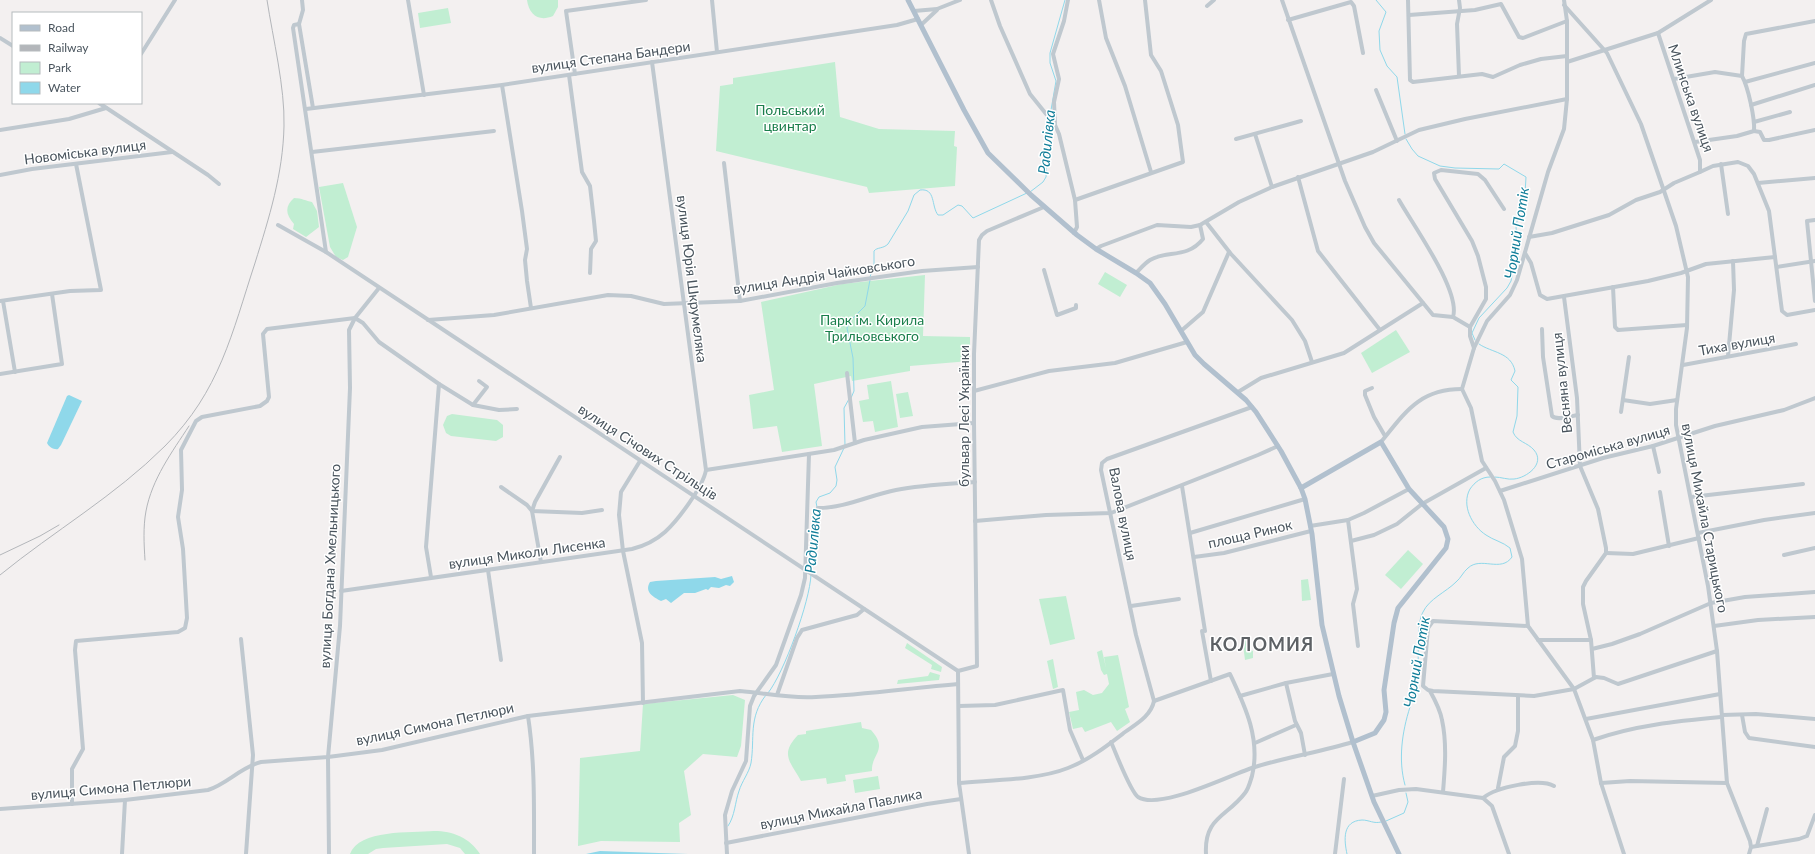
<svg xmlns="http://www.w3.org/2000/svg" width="1815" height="854" font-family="Lato,sans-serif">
  <rect width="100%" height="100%" fill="#f3f0f0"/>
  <g fill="#c1eed2">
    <path d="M527 0H558V7L553 16C539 22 529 15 527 0Z"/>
    <path d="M448 8 451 23 420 28 418 13Z"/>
    <path d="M835 62 840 117 879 129 955 131 954 146 957 147 955 186 869 193 867 187 716 151 720 86 733 84V78Z"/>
    <path d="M343 183 357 227 348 257 343 260 336 257 330 247 319 187Z"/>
    <path d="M294 198C302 198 306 201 312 202L317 211 319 227 306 237 293 229 294 224C285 214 285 206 294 198Z"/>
    <path d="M1105 272 1127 285 1120 297 1098 284Z"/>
    <path d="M925 275 923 336 970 337V361L910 366V371L852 381 851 376 814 384 822 446 782 452 777 426 753 429 749 395 774 390 761 302 842 284Z"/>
    <path d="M1396 330 1410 352 1372 373 1361 353Z"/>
    <path d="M891 381 898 427 875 432 873 421 863 422 859 401 869 399 867 385Z"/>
    <path d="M908 392 913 416 900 418 896 394Z"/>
    <path d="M452 414 497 420 503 425V437L496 441 451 436 446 433 443 425 447 416Z"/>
    <path d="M1408 550 1423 564 1401 589 1385 575Z"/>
    <path d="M1308 579 1311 600 1302 601 1301 580Z"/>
    <path d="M1066 596 1075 639 1050 645 1039 599Z"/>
    <path d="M1242 637 1251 638V650L1253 651V658L1245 660Z"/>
    <path d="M907 643 942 667 941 672 931 669 932 665 905 648Z"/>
    <path d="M1102 650 1106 668 1104 657 1118 655 1129 707 1125 709 1130 722 1117 731 1111 722 1085 732 1082 727 1073 729 1069 712 1079 710 1076 692 1084 690 1093 695 1102 693 1109 684 1107 674 1104 675 1101 670 1097 652Z"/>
    <path d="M1053 659 1058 687 1053 689 1047 661Z"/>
    <path d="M930 672 940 675 939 680 897 684 898 680 928 676Z"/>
    <path d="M733 695 745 700 741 746 737 757 703 754 684 771 691 815 679 823 680 842 601 841 578 846 580 758 640 751 643 704Z"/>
    <path d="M861 722 862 728 871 730C889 750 871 754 872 771L845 775 846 781 827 784 826 778 801 781C791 762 779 755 798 735L806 734V731Z"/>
    <path d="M878 776 880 789 855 793 853 780Z"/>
    <path d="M434 831C453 831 470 838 480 854H465L460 848 447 844 383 848 376 849 368 854H350C359 829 411 833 434 831Z"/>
  </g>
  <g fill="#8fd8ea">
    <path d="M69 395 82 401 61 445 58 449C54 450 49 447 47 443L67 396Z"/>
    <path d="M732 576 734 582 730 586 726 585 719 588 711 587 708 590 706 589 695 593H684L671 603 666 599 661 601C653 597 644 592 650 582L656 581 715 577 721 579Z"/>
    <path d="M600 851 688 854H586Z"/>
  </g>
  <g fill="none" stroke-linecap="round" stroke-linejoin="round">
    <g stroke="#8fd8ea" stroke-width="1">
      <path d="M1376 0 1386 12 1379 31 1380 50 1387 66 1397 77 1405 134"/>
      <path d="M1050 116 1056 81 1050 63V53L1065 0"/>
      <path d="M1406 139 1412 149 1418 156 1440 166 1455 168 1499 169 1504 164 1526 177 1525 194 1516 225 1517 253 1511 281 1507 288 1479 318 1472 333 1475 340"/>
      <path d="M1030 192 1043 182 1046 177 1049 121"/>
      <path d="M870 277 874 265V251C877 247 883 249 888 244L908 211 914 195 920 190C936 188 931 206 938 215H943L958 205 962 206 973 218 1027 193"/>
      <path d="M1479 344C1492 353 1511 352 1515 371L1511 380 1518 387 1517 416 1513 432C1517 442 1527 442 1534 450 1546 464 1526 478 1514 479 1508 480 1501 477 1495 477"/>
      <path d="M851 398 854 391 853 358 847 328 851 320 865 306 870 280"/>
      <path d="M845 445 844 408 849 399"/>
      <path d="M817 507 816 502 819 497 830 493 836 486 837 480 835 467 844 448"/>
      <path d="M811 572 812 524 816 510"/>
      <path d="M768 693C784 673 810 601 811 575"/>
      <path d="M1405 785C1398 760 1402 732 1410 707 1413 697 1416 687 1418 675 1419 660 1416 624 1423 612 1429 599 1446 592 1456 582 1461 578 1463 572 1468 568 1481 556 1501 573 1512 557L1510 548C1503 542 1493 540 1486 535 1472 526 1461 505 1470 489 1475 482 1481 477 1490 477"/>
      <path d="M1386 821 1404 813 1408 802 1406 793"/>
      <path d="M728 826C735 816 735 802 739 791 742 781 749 773 751 763 755 738 748 718 766 695"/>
      <path d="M1347 854C1344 840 1342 821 1362 820 1369 820 1374 824 1381 822"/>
    </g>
    <g stroke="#bfc8cf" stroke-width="4">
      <path d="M302 0 303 10 299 24 313 108"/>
      <path d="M408 0 424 95"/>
      <path d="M712 0 717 52"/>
      <path d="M991 0 1000 26 1030 94 1055 125 1059 134 1075 200 1077 227 1074 233"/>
      <path d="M1099 0 1106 38 1125 86 1151 172"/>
      <path d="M1282 0 1345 181 1365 227 1374 243 1433 315 1453 317"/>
      <path d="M1408 0 1410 80 1413 82 1482 74 1493 77 1520 65 1541 59 1567 56"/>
      <path d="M1564 5 1607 53 1641 124 1676 226 1688 277 1687 328 1676 409V425L1708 586 1717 651 1727 783 1750 841 1751 847 1749 854"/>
      <path d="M1207 6 1214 0"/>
      <path d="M914 11 937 9 960 0"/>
      <path d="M1409 15 1475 10 1501 4 1519 37 1523 38 1567 21"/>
      <path d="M1288 20 1351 2 1354 6 1363 53"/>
      <path d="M299 24 294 25 293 28 326 252"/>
      <path d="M921 25 937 10"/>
      <path d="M1658 33 1700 160V172L1713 166 1738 162 1748 166 1754 174 1769 211 1782 311 1787 315 1815 310"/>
      <path d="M0 38 13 46"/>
      <path d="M141 54 175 0"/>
      <path d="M1567 62 1658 33 1711 0"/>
      <path d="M575 74 566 11 646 0"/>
      <path d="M569 75 582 172 590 186 594 221 596 241 591 249 590 273"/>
      <path d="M1459 76 1457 24 1460 8 1459 0"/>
      <path d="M1742 76 1744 41 1746 34 1815 21"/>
      <path d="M1674 79 1715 72 1742 76C1748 87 1755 118 1754 131"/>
      <path d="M1745 82 1815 63"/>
      <path d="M502 85 522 211 527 249 525 260 527 281 531 308"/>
      <path d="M1376 90 1397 141"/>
      <path d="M99 103 208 175 219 184"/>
      <path d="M1751 105 1815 85"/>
      <path d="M306 109 502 85 897 25 918 19"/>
      <path d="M1754 122 1790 112"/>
      <path d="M1055 124 1054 102 1059 79 1053 54 1064 21 1068 0"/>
      <path d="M0 130 69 119 106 108"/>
      <path d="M1754 131 1760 132 1764 140H1769L1815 130"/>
      <path d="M1255 134 1272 187"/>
      <path d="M1236 139 1301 121"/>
      <path d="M1695 142 1737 136 1754 131"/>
      <path d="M312 152 494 131"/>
      <path d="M724 163 740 301"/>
      <path d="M1721 164 1728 214"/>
      <path d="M0 175 32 169 172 152"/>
      <path d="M1298 177 1318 251 1380 330"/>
      <path d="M1758 183 1815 178"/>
      <path d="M1075 200 1183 162 1178 125 1161 71 1151 55 1145 0"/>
      <path d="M1399 200C1413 225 1461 291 1453 317L1470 327"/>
      <path d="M1815 220 1807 221 1815 301"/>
      <path d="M1206 222 1231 254 1292 320 1305 341 1312 362"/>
      <path d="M278 225 326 252 958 671"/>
      <path d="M1529 237 1552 233 1609 215 1636 200 1660 192 1674 183 1700 172"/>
      <path d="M1096 249 1101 246 1157 225 1191 227 1200 225 1239 202 1272 187 1373 152 1419 130 1465 119 1567 99"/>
      <path d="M1525 253 1531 263 1540 295 1547 299 1648 281 1681 273 1706 264 1775 257"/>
      <path d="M1777 267 1815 261"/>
      <path d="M1044 270 1057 315 1076 308V305"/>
      <path d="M1136 273C1140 269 1145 263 1150 260 1167 250 1187 259 1203 239L1200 225"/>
      <path d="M1613 287 1615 327 1618 330 1687 325"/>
      <path d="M1564 297 1577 398 1580 466 1598 509 1606 548V553L1586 581 1583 587V604L1591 640 1594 678"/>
      <path d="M0 301 70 291 101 290 76 164"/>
      <path d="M3 301 15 372"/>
      <path d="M428 320 494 315 608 295 631 296 664 304 740 301 837 283 922 271 978 267"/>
      <path d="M1542 329 1543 357 1552 416C1557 421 1570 416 1578 415"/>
      <path d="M1181 331 1203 312 1229 252"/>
      <path d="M1474 348 1470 336V327L1486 299V287L1478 256 1472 241 1435 179 1434 173 1441 170 1478 174 1485 180 1504 209"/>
      <path d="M1728 356 1734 290 1733 261"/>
      <path d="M1683 365 1796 344"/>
      <path d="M847 373 855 443"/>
      <path d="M0 374 62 364 52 294"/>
      <path d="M439 384 473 405 499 410 517 409"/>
      <path d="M1372 388 1365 391V395L1374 417 1385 436"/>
      <path d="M1462 389 1471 408 1482 461 1495 481 1504 500 1522 559 1528 626 1574 689 1593 740 1601 783 1624 854"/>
      <path d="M1462 389 1474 348 1487 321 1510 295 1517 280 1548 172 1564 129 1567 99V21L1564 0"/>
      <path d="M974 391 1049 371 1115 363 1187 342"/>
      <path d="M1238 392 1261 378 1344 353 1423 303"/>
      <path d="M1623 400 1650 404 1677 400"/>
      <path d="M473 405 487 387 479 381"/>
      <path d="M1621 412 1629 357"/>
      <path d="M1381 442C1406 411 1420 389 1462 389"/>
      <path d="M1653 446 1659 472"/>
      <path d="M640 461 621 492 619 515 623 551 642 643 643 703"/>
      <path d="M706 470 834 450 864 440 922 427 974 423"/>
      <path d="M1182 486 1205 631"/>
      <path d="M501 487 527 505 532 511 582 513 602 510"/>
      <path d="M1500 491 1603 458 1653 446 1715 426 1784 410 1815 398"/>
      <path d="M1660 492 1669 546"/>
      <path d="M1691 497 1803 484"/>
      <path d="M818 508C845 508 870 495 896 490 922 485 948 484 975 482"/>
      <path d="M1348 520 1357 589 1353 604 1358 646"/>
      <path d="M975 521 1046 515 1111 513 1258 455 1278 446"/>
      <path d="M1310 526 1348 520 1364 513 1409 489"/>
      <path d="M1190 533 1305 499"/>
      <path d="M1698 533 1764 520 1815 513"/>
      <path d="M1351 541 1374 535 1397 524 1422 504 1486 468"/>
      <path d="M1606 553 1633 554 1699 538"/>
      <path d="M1784 555 1815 548"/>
      <path d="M1194 557 1224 553 1311 531"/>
      <path d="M541 562 532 511 535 502 560 457"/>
      <path d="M488 570 501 660"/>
      <path d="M341 591 632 549C644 546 656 540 665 532 678 520 703 487 706 470L652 62"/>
      <path d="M1131 606 1179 599"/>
      <path d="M1528 626 1433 621 1428 628 1423 686 1428 690 1433 691 1534 696 1574 689 1596 677 1604 678 1618 684 1717 651"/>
      <path d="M1714 626 1758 620 1815 617"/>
      <path d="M1202 631 1211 681"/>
      <path d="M241 639 253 755 246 854"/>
      <path d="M1538 640H1591"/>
      <path d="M1592 649 1612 644 1640 634 1711 603 1745 597 1815 592"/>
      <path d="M958 671 977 666 974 423V354L979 240 982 235 987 231 1044 207"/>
      <path d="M958 671 959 783 969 854"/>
      <path d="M1286 683 1295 721 1301 733 1305 755"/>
      <path d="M1430 691C1435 700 1440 709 1442 720 1447 743 1445 768 1443 792"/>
      <path d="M777 695 797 638 802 630 857 615 864 609"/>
      <path d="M1240 696 1286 683 1333 674"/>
      <path d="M1154 701 1136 635 1101 470 1102 463 1107 459 1252 407"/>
      <path d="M1154 701 1230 674C1245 706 1261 739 1252 776 1250 782 1249 788 1245 793 1227 817 1204 817 1206 854"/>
      <path d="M959 706 995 705 1063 690 1070 730 1083 760"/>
      <path d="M1722 715 1756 714 1815 719"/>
      <path d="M1742 715 1745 732 1749 738 1815 747"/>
      <path d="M528 716C535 762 534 807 534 854"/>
      <path d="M1586 719 1720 694"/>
      <path d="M1593 740C1635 725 1679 721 1722 717"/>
      <path d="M1111 742C1116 753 1130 791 1138 797 1160 811 1231 774 1255 767 1287 757 1320 752 1353 742"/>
      <path d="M1255 743 1296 725"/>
      <path d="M959 783C992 780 1038 780 1068 768 1089 760 1108 745 1125 732 1136 724 1151 716 1154 701"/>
      <path d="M1601 783 1630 781 1727 783"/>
      <path d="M1498 788 1504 757 1515 746 1518 731V696"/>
      <path d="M1372 796 1399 790 1416 789 1483 798 1492 806 1509 854"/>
      <path d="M1483 798C1496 787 1540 778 1554 786"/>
      <path d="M72 804V769L83 749 75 650 76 641 178 632 185 628 187 618 183 549 178 517 182 490 181 450 196 421 202 417 260 406 267 401 269 397 263 334 267 329 355 318 363 323 379 342 439 384 426 547 431 577"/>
      <path d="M0 809 125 800 208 790C227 784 241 767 261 762L328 757 382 750 528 716 740 691C765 693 790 699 816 697 863 695 911 688 958 684"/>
      <path d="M726 843 927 804 961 799"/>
      <path d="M1757 846 1767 809"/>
      <path d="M1751 847 1799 839 1807 836 1815 815"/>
      <path d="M122 854 125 800"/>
      <path d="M329 854 328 757 340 626 350 388 349 330 355 318 379 288"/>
      <path d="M727 854 725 815 732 791 746 761 750 706 754 696 776 665 801 595 805 578 809 454"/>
      <path d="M1335 854 1344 779"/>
    </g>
    <g stroke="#b1c0ce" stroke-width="5">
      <path d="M908 0 964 110 988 153 1031 195 1077 235 1096 249 1136 273 1150 283 1165 304 1195 355 1204 364 1246 400 1256 412 1281 451 1301 488 1305 499 1312 534 1322 625 1339 696 1353 742 1374 802 1399 854"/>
      <path d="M1301 488 1381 442 1409 489 1444 527 1448 539 1446 548 1398 608 1394 623 1384 690 1386 712 1384 720 1375 733 1353 742"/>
    </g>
    <g stroke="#b3b6ba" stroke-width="1">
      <path d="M0 555 40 536 59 525"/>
      <path d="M145 560C144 544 143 527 146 511 152 479 172 452 189 426"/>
      <path d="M0 575C54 531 115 496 165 446 220 391 232 333 255 263 269 218 283 174 284 126 285 87 273 39 267 0"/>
    </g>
  </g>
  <g text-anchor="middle" stroke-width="3" stroke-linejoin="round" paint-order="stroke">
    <g font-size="14" fill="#49545d" stroke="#fff">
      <text transform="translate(611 57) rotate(-8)" y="5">вулиця Степана Бандери</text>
      <text transform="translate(1691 98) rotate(71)" y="5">Млинська вулиця</text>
      <text transform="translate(85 152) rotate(-7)" y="5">Новоміська вулиця</text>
      <text transform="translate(824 275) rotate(-9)" y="5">вулиця Андрія Чайковського</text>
      <text transform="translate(692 279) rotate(83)" y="5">вулиця Юрія Шкрумеляка</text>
      <text transform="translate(1737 344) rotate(-10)" y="5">Тиха вулиця</text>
      <text transform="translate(1562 383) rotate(-96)" y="5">Весняна вулиця</text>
      <text transform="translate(964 416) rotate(-90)" y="5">бульвар Лесі Українки</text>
      <text transform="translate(1608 447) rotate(-16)" y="5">Староміська вулиця</text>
      <text transform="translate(648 452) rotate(33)" y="5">вулиця Січових Стрільців</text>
      <text transform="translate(1123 514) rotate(79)" y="5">Валова вулиця</text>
      <text transform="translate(1705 518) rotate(79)" y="5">вулиця Михайла Старицького</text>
      <text transform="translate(1250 534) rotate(-13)" y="5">площа Ринок</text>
      <text transform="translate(527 553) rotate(-8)" y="5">вулиця Миколи Лисенка</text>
      <text transform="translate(330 566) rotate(-87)" y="5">вулиця Богдана Хмельницького</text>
      <text transform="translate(435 724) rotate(-12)" y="5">вулиця Симона Петлюри</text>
      <text transform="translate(111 788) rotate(-5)" y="5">вулиця Симона Петлюри</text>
      <text transform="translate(841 809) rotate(-11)" y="5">вулиця Михайла Павлика</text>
    </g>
    <g font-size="14" fill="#1a7e4b" stroke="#fff">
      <text x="790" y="115">Польський<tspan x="790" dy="16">цвинтар</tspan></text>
      <text x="872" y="325">Парк ім. Кирила<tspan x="872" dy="16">Трильовського</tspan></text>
    </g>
    <g font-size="15" font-style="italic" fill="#117e99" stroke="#fff">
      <text transform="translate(1047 142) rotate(-84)" y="5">Радилівка</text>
      <text transform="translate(1517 233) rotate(-81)" y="5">Чорний Потік</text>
      <text transform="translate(813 541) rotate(-85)" y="5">Радилівка</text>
      <text transform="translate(1417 662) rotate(-80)" y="5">Чорний Потік</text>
    </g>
    <g font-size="18" font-weight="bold" letter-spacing="1" fill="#5d6165" stroke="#fff">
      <text x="1262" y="651">КОЛОМИЯ</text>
    </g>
  </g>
  <rect x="12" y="12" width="130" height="92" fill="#ffffff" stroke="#b6bbbe"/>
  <rect x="20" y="25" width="20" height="6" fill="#b1c0ce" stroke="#b6bbbe"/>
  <text x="48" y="32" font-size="12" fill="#49545d">Road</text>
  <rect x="20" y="45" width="20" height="6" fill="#b3b6ba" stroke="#b6bbbe"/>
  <text x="48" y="52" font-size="12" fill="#49545d">Railway</text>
  <rect x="20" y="62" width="20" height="12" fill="#c1eed2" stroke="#b6bbbe"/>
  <text x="48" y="72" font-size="12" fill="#49545d">Park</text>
  <rect x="20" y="82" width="20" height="12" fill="#8fd8ea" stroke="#b6bbbe"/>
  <text x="48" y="92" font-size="12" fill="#49545d">Water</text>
</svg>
